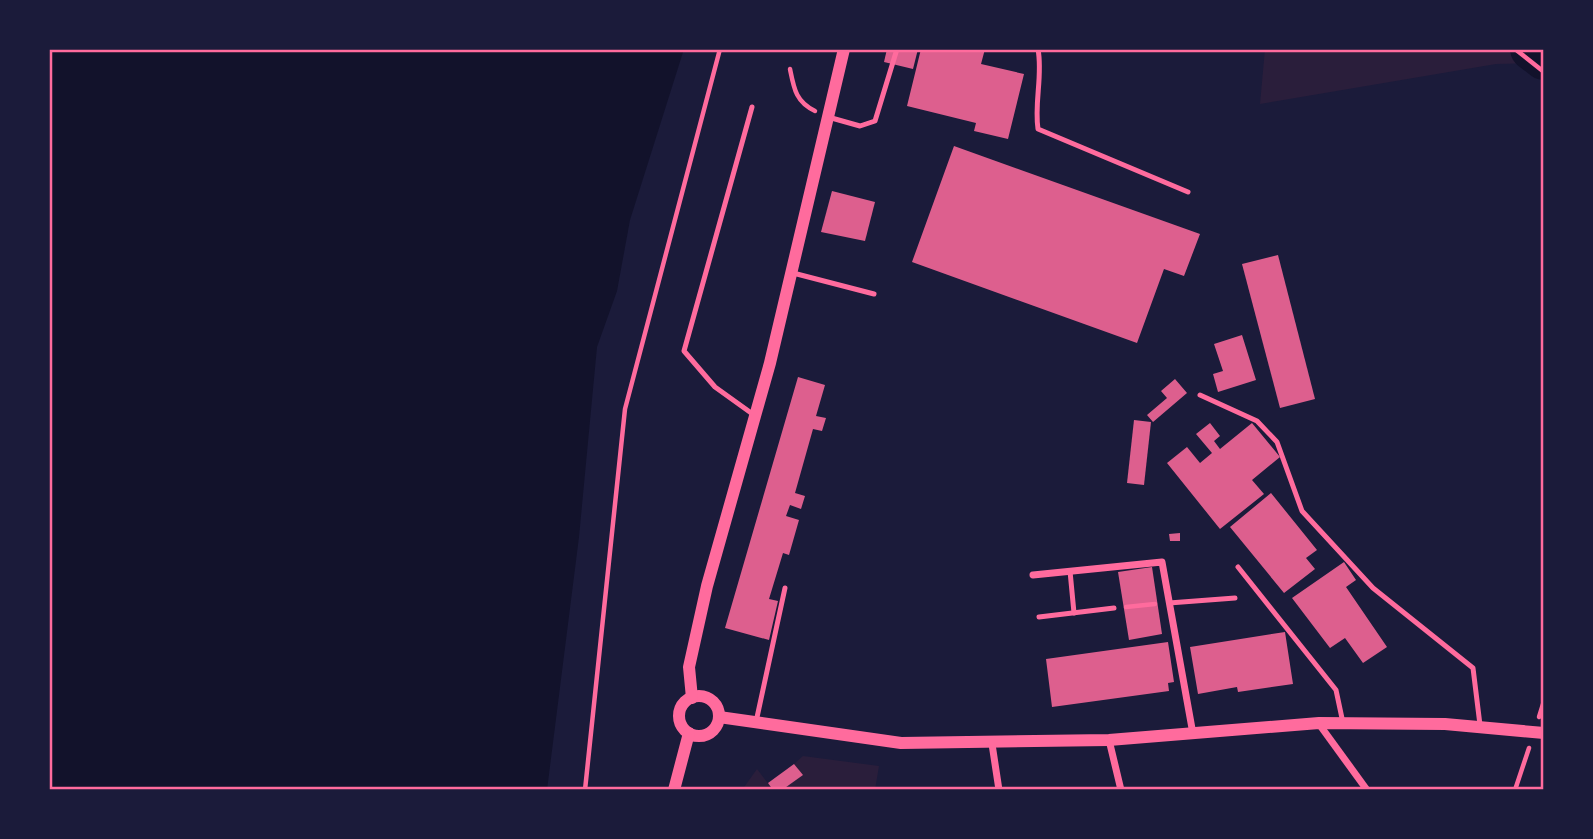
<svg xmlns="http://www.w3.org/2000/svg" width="1593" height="839" font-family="'DM Sans',sans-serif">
  <rect width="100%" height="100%" fill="#1b1b3a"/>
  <g fill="#2a1e3b">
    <path d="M1265 49H1519L1533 63 1496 64 1260 104Z"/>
    <path d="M803 756 879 766 875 790H782L802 775 794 764Z"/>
    <path d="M757 769 773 790H742Z"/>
  </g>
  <path fill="#12122b" d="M49 49H684L630 220 617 291 597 347 579 537 547 790H49Z"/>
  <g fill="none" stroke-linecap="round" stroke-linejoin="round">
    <path stroke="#12122b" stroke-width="42" d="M1531 49 1544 59"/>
  </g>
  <g fill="#dd5f8e">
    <path d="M887 49H918L913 69 884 62Z"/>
    <path d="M921 49H985L981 64 1024 74 1008 139 974 131 976 123 907 106Z"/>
    <path d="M954 146 1200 234 1184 276 1164 269 1137 343 912 262Z"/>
    <path d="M832 191 875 202 865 241 821 232Z"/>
    <path d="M1278 255 1315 399 1280 408 1242 264Z"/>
    <path d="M1242 335 1256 380 1218 392 1213 374 1223 371 1214 344Z"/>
    <path d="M798 377 825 385 816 416 826 418 822 431 813 429 795 493 805 496 801 509 790 505 786 516 799 520 789 555 783 553 769 599 778 601 769 640 725 628Z"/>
    <path d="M1175 379 1187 393 1153 422 1147 415 1167 398 1161 391Z"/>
    <path d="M1134 420 1151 422 1144 485 1127 483Z"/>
    <path d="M1210 423 1220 436 1214 441 1220 449 1252 423 1280 457 1252 480 1264 494 1220 529 1167 463 1187 447 1200 463 1212 453 1196 434Z"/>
    <path d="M1271 493 1317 550 1306 558 1315 569 1284 593 1230 527Z"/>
    <path d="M1180 533V541H1170L1169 534Z"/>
    <path d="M1344 562 1356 580 1346 587 1387 647 1363 663 1345 638 1330 648 1292 598Z"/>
    <path d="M1152 567 1162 634 1129 640 1118 572Z"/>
    <path d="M1285 632 1293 684 1238 692 1237 687 1198 694 1190 647Z"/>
    <path d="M1168 642 1174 682 1168 683 1169 691 1052 707 1046 659Z"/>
    <path d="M794 764 803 775 782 790H773L768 783Z"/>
  </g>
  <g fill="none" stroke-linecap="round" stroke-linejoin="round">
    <g stroke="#ff6b9d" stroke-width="4.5">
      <path d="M1515 49 1544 72"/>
      <path d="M790 69C794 89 796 102 815 111"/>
      <path d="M1126 607 1155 604"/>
      <path d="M1539 717 1544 701"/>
      <path d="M585 790 625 409 720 49"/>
      <path d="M1515 790 1529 748"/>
    </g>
    <g stroke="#ff6b9d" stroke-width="5">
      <path d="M1038 49C1043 76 1034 102 1038 129L1188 192"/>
      <path d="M752 107 684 351 715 387 754 415"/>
      <path d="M828 117 860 126 875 121 897 49"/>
      <path d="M793 273 874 294"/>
      <path d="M1200 395 1257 421 1277 442 1302 511 1373 588 1473 668 1480 725"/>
      <path d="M1238 567 1336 690 1343 723"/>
      <path d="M1070 571 1074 613"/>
      <path d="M1169 603 1235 598"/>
      <path d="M1039 617 1114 608"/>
      <path d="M756 722 785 588"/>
    </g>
    <g stroke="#ff6b9d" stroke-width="7">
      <path d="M1033 575 1162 562 1193 734"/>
      <path d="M1319 724 1367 790"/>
      <path d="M1109 740 1121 790"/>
      <path d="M992 744 999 790"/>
    </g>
    <g stroke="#ff6b9d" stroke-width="12">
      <circle cx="699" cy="716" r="20"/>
      <path d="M692 698 689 667 707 586 770 363 844 49"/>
      <path d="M719 717 901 743 1109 740 1319 723 1445 724 1544 733"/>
      <path d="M674 790 689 733"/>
    </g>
  </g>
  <rect width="1593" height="839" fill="none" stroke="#1b1b3a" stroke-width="102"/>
  <rect x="51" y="51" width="1491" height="737" fill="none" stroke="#ff6b9d" stroke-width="2.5"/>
</svg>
